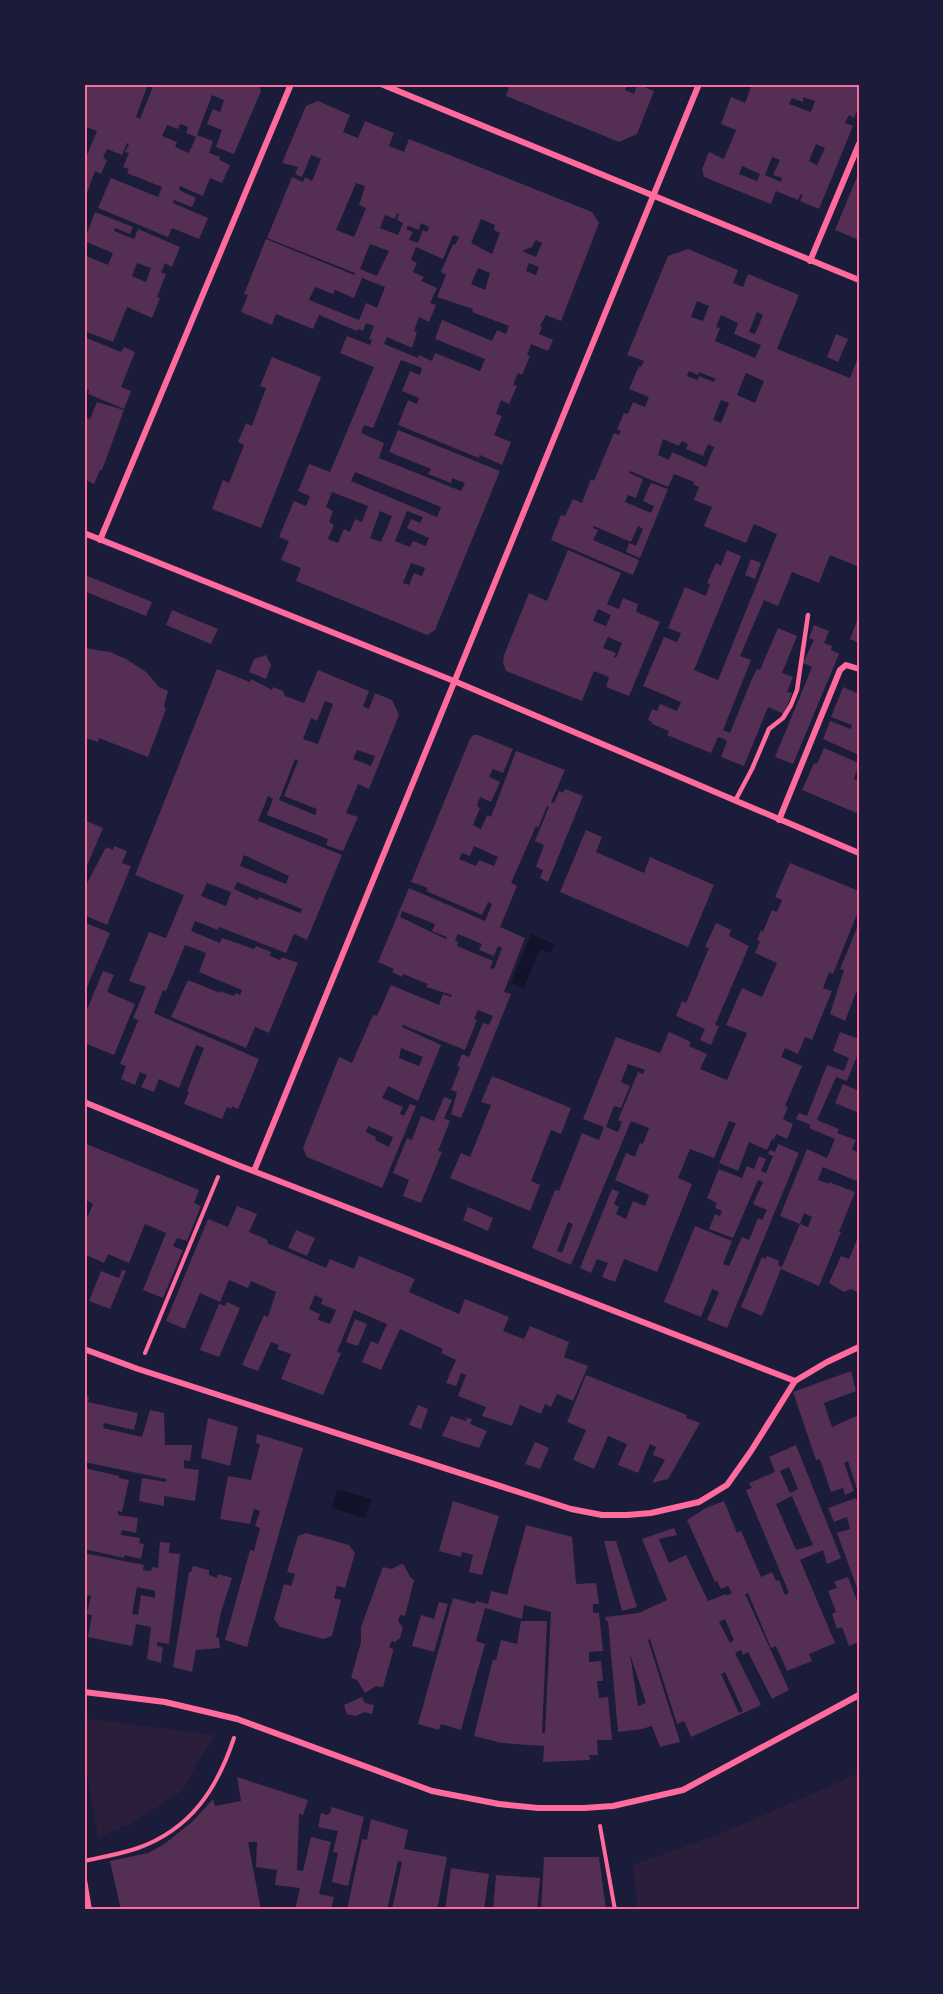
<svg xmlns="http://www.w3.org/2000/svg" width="943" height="1994" font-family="Montserrat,sans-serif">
  <rect width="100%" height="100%" fill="#1b1b3a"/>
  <g fill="#2a1e3b">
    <path d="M84 1718 214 1735 182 1791 133 1823 98 1837 84 1755Z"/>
    <path d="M859 1773V1910H638L633 1865 725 1832Z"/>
  </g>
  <g fill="#12122b">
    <path d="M531 934 554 944 551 953 540 949 524 988 511 983Z"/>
    <path d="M337 1489 371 1499 365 1518 332 1508Z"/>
  </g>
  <g fill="#542f53" fill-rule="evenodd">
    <path d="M84 84H148L136 117 140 119 154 84H259L261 91 234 154 216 147 222 130 207 124 213 109 220 112 224 100 212 95 197 135 213 141 209 153 220 157 219 160 230 165 222 183 210 178 203 196 180 186 179 190 196 198 192 207 174 200 173 203 208 218 199 239 172 228 168 237 98 208 111 178 158 197 162 187 127 173 129 169 123 167 129 153 125 152 129 144 127 143 122 155 107 149 103 158 107 160 101 174 95 171 86 195 84 194V162L97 131 84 126ZM180 124 188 127 186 133 196 137 189 153 175 147 177 142 162 136 167 125 178 129Z"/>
    <path d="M510 84H628L625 90 634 94 637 84 654 91 637 134 619 142 506 96Z"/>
    <path d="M752 84H859V106L854 118 849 115 845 123 853 126 819 209 800 201 803 195 801 194 798 200 776 191 771 204 704 177 702 169 709 152 724 159 736 130 721 124 731 97 745 103ZM803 97 815 101 811 112 789 104 792 98 803 102ZM816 144 825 148 817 165 809 161ZM772 157 780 160 773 175 782 178 781 182 765 175ZM742 166 760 174 757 181 739 174Z"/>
    <path d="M318 101 350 115 343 132 358 138 365 121 394 133 389 146 404 152 409 139 592 212 599 223 561 321 546 315 540 326 542 327 539 334 553 340 548 351 531 344 527 355 530 356 522 375 518 373 513 385 517 386 509 404 501 400 496 414 502 416 494 435 511 442 502 465 480 455 479 458 398 425 408 400 417 404 419 398 402 391 410 371 420 375 422 368 401 360 373 428 364 425 361 433 384 443 379 458 461 491 465 483 452 478 451 483 428 474 431 469 389 452 398 430 500 471 435 630 427 635 296 581 301 568 281 560 289 541 279 537 294 501 306 506 310 496 298 491 309 464 330 472 374 367 340 353 347 336 370 345 372 340 369 339 374 326 366 323 363 331 358 329 357 331 319 315 313 329 276 314 272 325 241 312 248 295 244 294 266 239 354 275 355 273 267 238 292 177 303 182 305 177 312 181 321 159 311 155 302 177 295 174 298 167 282 163 306 106ZM356 183 365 186 359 205 366 208 354 237 336 230ZM397 213 399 214 397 220 403 223 398 235 380 228 385 215 395 219ZM481 219 495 225 494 230 500 233 492 254 471 243ZM421 223 429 227 427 232 423 230 418 243 409 240 413 232 406 229 408 226 419 230ZM453 235 459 237 455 245 453 244 441 272 446 275 437 297 473 309 472 312 509 326 506 334 497 330 492 341 442 320 435 339 485 359 480 371 435 353 432 361 419 355 418 358 384 344 387 337 412 348 417 332 414 331 419 317 429 322 436 305 430 303 437 288 421 281 424 277 413 272 417 263 411 260 416 247 443 259ZM536 240 542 243 536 257 522 251 532 247ZM370 244 389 251 377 276 360 269ZM529 263 539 267 536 275 526 271ZM478 268 490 273 485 290 471 284ZM362 278 385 287 377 308 366 303 359 320 309 300 315 287 333 294 335 290 354 298ZM355 472 441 507 437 517 351 481ZM332 492 368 506 362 522 355 519 350 532 344 529 338 543 328 539 334 525 329 522 333 511 326 507ZM380 511 392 516 381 542 370 538ZM407 511 423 517 420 523 411 519 407 528 429 538 426 546 413 541 410 547 395 541ZM411 563 425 568 422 576 414 573 409 585 403 583Z"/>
    <path d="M859 172V240L835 230Z"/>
    <path d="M95 212 133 227 130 234 115 228 114 231 134 239 138 229 180 247 172 267 165 263 161 273 166 274 157 297 160 298 152 318 127 307 113 342 87 332 84 337 121 352 124 347 135 352 121 387 131 391 124 409 88 394 89 390 84 388V255L108 265 113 253 84 241ZM137 263 151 268 146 282 132 276Z"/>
    <path d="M688 249 738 270 733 283 743 287 748 274 799 295 777 349 850 378 859 355V567L830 555 819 583 792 572 778 606 764 600 740 656 751 660 723 730 730 733 751 681 757 669 760 670 778 628 797 636 782 673 793 677 787 692 792 693 784 714 768 707 744 766 721 757 727 741 724 739 718 737 711 753 667 735 669 731 652 724V722L648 720 652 709 657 711 660 704 677 711 681 702 643 686 664 637 677 642 681 633 668 628 685 587 706 596 710 584 707 583 716 563 721 566 727 550 741 556 694 670 718 680 777 534 754 524 746 543 704 526 712 507 694 500 699 487 693 484 694 482 674 474 668 487 630 471 629 473 643 479 636 498 628 495 625 502 651 513 654 506 643 501 651 483 668 489 640 558 626 552 629 543 636 546 643 529 638 526 631 542 594 526 593 528 598 530 593 540 639 560 633 575 551 540 561 515 565 516 573 499 582 503 591 479 594 481 614 433 619 435 621 431 617 429 624 413 628 414 633 402 645 407 649 397 629 389 639 366 641 367 644 361 627 355 668 256ZM697 301 709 306 703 321 691 317ZM757 312 763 315 755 334 749 332ZM721 315 738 323 734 334 761 345 755 358 715 341 720 328 716 327ZM689 371 698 375 699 372 716 379 714 382 699 376 698 380 687 376ZM746 373 764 381 755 403 737 395ZM721 400 729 403 721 423 713 420ZM663 439 679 446 682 441 688 444 686 449 703 456 708 444 714 447 706 467 672 452 669 460 658 455Z"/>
    <path d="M836 334 848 339 838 362 827 357Z"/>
    <path d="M272 357 321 377 261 528 212 509 223 480 229 483 244 445 238 442 246 423 252 426 266 388 260 386Z"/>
    <path d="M97 402 124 410 102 470H100L94 484 84 479V417L90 419Z"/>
    <path d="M568 550 621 573 607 604 619 609 623 598 638 604 636 612 660 622 629 696 606 687 609 677 594 671 582 701 506 671 503 662 504 655 529 593 547 601ZM598 609 611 615 606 626 593 621ZM608 637 622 643 616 658 614 657 616 653 603 648Z"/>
    <path d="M751 559 761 563 755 579 745 575Z"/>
    <path d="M85 575 152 602 146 616 84 591Z"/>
    <path d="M172 610 218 629 211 644 166 625Z"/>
    <path d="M859 616V643L850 639Z"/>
    <path d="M814 625 829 631 824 643 832 646 831 650 839 654 793 764 775 757 812 667 803 663 814 640 809 638Z"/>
    <path d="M84 648 110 652 126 659 146 672 159 687 168 691 164 706 166 709 148 757 99 738 98 742 85 738Z"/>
    <path d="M266 655 271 665 266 679 249 672 254 659Z"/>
    <path d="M217 669 250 682 251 679 272 690 273 687 283 691 285 696 304 703 318 670 369 691 363 706 369 709 375 693 392 700 399 715 369 789 358 784 346 813 358 817 343 851 326 845 328 839 267 815 273 799 268 796 258 821 342 855 307 940 294 934 286 953 219 927 218 930 195 921 191 931 220 943 222 938 254 949 256 946 271 952 270 956 280 960 282 957 298 963 269 1033 255 1027 246 1048 171 1017 188 980 220 993V991L234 996 236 993 240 995 242 990 199 972 206 953 185 945 166 991 163 990 154 1013 259 1059 238 1109 232 1106 231 1109 227 1107 222 1119 184 1104 189 1092 187 1091 204 1048 196 1045 179 1088 159 1079 154 1092 141 1087 147 1075 140 1072 135 1085 121 1079 126 1066 120 1064 138 1021 141 1022 133 1018 146 987 129 981 149 932 166 938 184 895 135 875ZM325 701 333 704 318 744 303 739 311 718 317 721ZM357 750 375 756 371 766 353 759ZM295 759 298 761 284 796 317 809 315 815 279 800ZM244 855 289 876 286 884 240 866ZM237 882 302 909 300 913 259 897 258 900 234 889ZM207 883 231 892 226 906 201 896Z"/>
    <path d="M843 687 859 694V755L823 739 830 721 851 729 852 725 831 717Z"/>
    <path d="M474 735H478L513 749 503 773 493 769 489 777 500 782 491 802 480 797 477 806 480 808 473 825 481 829 487 815 491 817 516 751 565 770 551 802 554 803 559 791 563 793 565 789 583 796 548 882 540 878 543 870 536 867 544 845 535 841 549 807 547 806 538 828 536 826 511 883 517 886 500 927 525 938 504 992 511 994 461 1118 451 1114 457 1092 451 1090 460 1067 457 1066 462 1054 469 1057 483 1023 489 1025 493 1016 478 1010 474 1019 477 1020 465 1050 403 1025 402 1027 441 1045 418 1101 388 1086 382 1098 403 1107 400 1114 404 1116 410 1104 416 1106 382 1188 307 1157 303 1148 339 1057 352 1063 373 1015 377 1016 391 985 439 1005 443 994 451 997 452 995 426 987 428 984 403 974 402 977 392 972 394 969 378 962 409 888 485 921 492 904 488 902 482 915 426 891 428 888 411 882 470 739ZM474 846 498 857 494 866 479 860 476 866 459 859 462 853 470 856ZM402 911 435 924 432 931 447 937 446 939 400 917ZM458 934 482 944 479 950 494 956 498 946 502 948 494 969 490 968 493 961 457 946 458 942 455 940ZM401 1048 423 1057 419 1066 399 1058ZM368 1126 393 1137 389 1147 375 1140 376 1137 366 1132Z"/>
    <path d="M824 748 859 763 854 779 859 781V814L802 790 814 763 817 764Z"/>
    <path d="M84 820 103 828 84 873Z"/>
    <path d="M586 830 602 837 596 852 644 873 650 857 714 885 688 947 560 892Z"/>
    <path d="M114 846 127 851 122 863 131 866 107 925 84 915V889L106 847 113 850Z"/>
    <path d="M790 863 859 891V909L833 974 829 972 823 988 832 991 812 1040 805 1037 798 1054 785 1048 781 1057 802 1066 785 1106 788 1107 783 1119 793 1124 787 1139 776 1134 774 1140 772 1139 767 1150 749 1142 738 1171 719 1163 736 1123 729 1121 714 1158 690 1149 678 1178 692 1184 657 1272 624 1259 615 1282 602 1277 608 1263 597 1259 591 1273 580 1268 612 1189 619 1192 614 1204 619 1207 616 1214 626 1219 633 1201 645 1206 649 1195 615 1180 626 1153 635 1157 640 1143 643 1144 649 1128 631 1121 571 1265 532 1248 555 1190 559 1191 582 1133 599 1140 604 1127 583 1119 616 1037 660 1053 669 1032 691 1042 689 1046 707 1054 700 1069 727 1080 747 1033 726 1025 742 988 762 997 777 963 755 953 760 941 757 940 761 930 763 932 772 910 777 912 782 900 775 897ZM628 1064 645 1070 643 1074 638 1072 618 1120 622 1122 618 1132 606 1127 614 1106 621 1108 630 1086 621 1082ZM568 1222 573 1224 562 1253 557 1251Z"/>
    <path d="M84 922 110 933 84 994Z"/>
    <path d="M716 923 731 930 729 936 749 946 715 1025 719 1026 711 1045 700 1040 705 1029 676 1016 682 1001 686 1003 709 948 705 947Z"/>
    <path d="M859 923V985L845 1021 830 1014 844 970 840 969Z"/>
    <path d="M103 971 114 975 107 992 135 1004 114 1055 84 1043V1017Z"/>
    <path d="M840 1032 859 1039V1051L847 1081 836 1077 817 1120 839 1129 837 1133 856 1140 852 1149 857 1152 859 1148V1182L823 1167 818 1180 829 1184V1182L855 1192 839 1232H841L819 1286 781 1269 762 1316 741 1307 762 1257 765 1259 767 1256 779 1261 778 1265 782 1267 800 1224 808 1227 812 1217 804 1213 800 1224 780 1216 807 1149 827 1158 835 1139 809 1128 811 1125 796 1119 799 1113 807 1116 827 1065 844 1071 849 1058 833 1051Z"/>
    <path d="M492 1076 571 1108 561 1134 551 1130 531 1181 540 1185 530 1211 450 1178 461 1153 470 1157 491 1105 481 1102Z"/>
    <path d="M843 1084 859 1091V1113L835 1103Z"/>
    <path d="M444 1097 452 1100 444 1118 450 1121 438 1151 442 1152 421 1203 403 1196 409 1180 393 1173 407 1138 412 1140 421 1116 434 1121Z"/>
    <path d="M84 1143 199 1190 194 1203 201 1206 187 1241 177 1238 173 1246 183 1250 163 1298 143 1290 166 1233 145 1224 129 1263 108 1254 104 1263 84 1254V1215L88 1216 93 1204 84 1199Z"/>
    <path d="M778 1144 799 1153 727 1328 707 1320 719 1292 712 1289 701 1317 664 1302 695 1226 732 1241 723 1264 729 1266 742 1237 749 1240 758 1218 762 1220 767 1210 753 1204 763 1182 758 1180 733 1238 709 1229 715 1214 720 1216 722 1211 715 1208 717 1203 707 1198 719 1169 742 1178 747 1166 754 1169 759 1156 766 1159 761 1171 766 1173 773 1156 768 1154 770 1150 775 1152Z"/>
    <path d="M237 1206 257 1214 249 1232 268 1240 267 1243 326 1268 330 1259 354 1269 359 1256 415 1279 409 1292 459 1314 465 1299 509 1317 503 1331 524 1339 530 1326 569 1342 564 1357 588 1366 573 1401 557 1394 551 1407 545 1404 541 1414 520 1405 512 1426 482 1416 486 1407 458 1396 466 1375 461 1373 456 1386 446 1383 456 1360 441 1353 443 1349 400 1329 381 1370 362 1362 371 1341 378 1344 387 1324 354 1310 337 1352 341 1353 323 1395 281 1379 291 1354 277 1349 279 1345 271 1342 258 1371 242 1365 264 1315 268 1317 276 1292 251 1281 248 1288 229 1280 220 1302 200 1293 185 1329 166 1321 208 1219 228 1227ZM315 1295 323 1299 321 1304 336 1310 330 1324 318 1320 320 1314 309 1309Z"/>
    <path d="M468 1207 493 1218 488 1231 463 1220Z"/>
    <path d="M296 1230 315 1238 307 1256 288 1248Z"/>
    <path d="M859 1235V1293L851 1289 844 1292 829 1283 841 1256 849 1259Z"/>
    <path d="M122 1270 126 1271 110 1309 89 1301 101 1271 119 1278Z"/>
    <path d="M227 1302 240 1308 219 1357 200 1350 219 1304 225 1306Z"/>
    <path d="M355 1319 367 1324 358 1346 346 1342Z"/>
    <path d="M851 1371 856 1391 824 1403 832 1427 859 1415V1488L857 1489 848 1461 844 1463 854 1491 845 1495 843 1488 831 1492 820 1459 816 1460 793 1392Z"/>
    <path d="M586 1375 687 1415 686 1418 700 1423 668 1479 652 1483 665 1460 653 1455 656 1447 650 1444 638 1473 618 1465 627 1444 608 1436 594 1469 573 1460 586 1430 567 1422Z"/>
    <path d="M84 1396 89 1397 88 1402 138 1413 134 1430 104 1423 103 1428 142 1437 150 1410 164 1413 165 1445H192L190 1461 184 1460V1468L199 1470 195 1501 164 1496V1506L139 1501 142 1478 166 1482V1479L84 1462Z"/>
    <path d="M418 1405 428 1409 421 1429 409 1425Z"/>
    <path d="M451 1416 466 1421 467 1418 472 1419 470 1424 487 1431 479 1448 442 1436Z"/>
    <path d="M208 1418 238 1427 230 1466 201 1458Z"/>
    <path d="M257 1434 303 1448 247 1647 225 1640 250 1550 254 1551 260 1528 255 1526 260 1511 254 1509 250 1524 220 1519 228 1476 251 1480 260 1444 256 1443Z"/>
    <path d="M535 1442 549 1448 540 1469 525 1464Z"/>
    <path d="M796 1445 841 1558 827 1564 823 1550 800 1560 835 1643 809 1654 812 1661 787 1671 776 1646 771 1648 748 1593 745 1594 789 1690 772 1699 748 1652 743 1655 741 1650 735 1653 761 1705 691 1737 684 1721 677 1724 650 1639 648 1640 680 1742 660 1747 652 1726 642 1729 618 1732 608 1621H606L605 1617 639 1613 667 1600 642 1539 674 1528 677 1535 659 1539 669 1563 686 1555 708 1601 726 1594 727 1596 732 1593 728 1586 721 1589 717 1581 715 1582 687 1520 706 1508 724 1501 737 1533 741 1531 761 1577 772 1572 776 1581 779 1580 785 1595 789 1593 746 1490 752 1488 749 1483 775 1472 769 1457ZM789 1467 798 1489 790 1493 780 1471ZM792 1496 813 1545 796 1550 776 1504ZM725 1619 734 1640 730 1643 719 1622ZM630 1654 646 1703 638 1706ZM725 1672 743 1711 739 1713 721 1674Z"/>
    <path d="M84 1468 119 1476V1478L129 1480 122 1512 118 1511V1515L138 1518 136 1533 122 1530 121 1535 140 1538 139 1543 144 1544 141 1559 125 1555 124 1558 84 1549Z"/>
    <path d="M856 1498 859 1506V1593L837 1533 850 1529 847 1517 834 1522 828 1508Z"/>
    <path d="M453 1501 499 1516 482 1575 469 1572 473 1555 462 1552 461 1557 439 1551Z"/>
    <path d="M526 1525 572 1537 576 1584 596 1583 599 1604H593V1613H599L603 1651 589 1652V1662L601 1661 603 1681H597L599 1698 608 1697 612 1740H597L598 1755H589L590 1760 543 1762 544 1746 502 1743 474 1736 493 1659 496 1660 501 1640 517 1644 521 1621H547L542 1733H545L551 1612 524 1605 522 1619 485 1608 476 1641 485 1644 461 1730 441 1724 439 1730 418 1724 453 1598 475 1604 476 1601 488 1604 491 1591 507 1595Z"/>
    <path d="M306 1533 349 1545 355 1553 345 1588 337 1586 334 1598 341 1600 332 1636 323 1639 280 1627 274 1619 284 1584 291 1586 295 1574 287 1572 298 1536Z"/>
    <path d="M604 1541H616L637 1607 622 1611Z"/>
    <path d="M160 1542 170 1543 169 1553 180 1554 169 1644 157 1642V1646L163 1647 161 1663 147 1659 151 1627 136 1624 132 1646 88 1637 92 1615 87 1614 91 1596 84 1595V1553L144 1565 143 1570 151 1571 152 1567 158 1568ZM137 1587 155 1591V1598L141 1595 138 1615 132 1614Z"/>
    <path d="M401 1564 404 1565 410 1577 414 1580 405 1616 400 1615 398 1621 403 1628 400 1638 395 1642 392 1641 389 1647 393 1649V1652L383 1687 376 1686 365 1693 357 1680 351 1678 361 1642V1627L383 1567 392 1569Z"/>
    <path d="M193 1566 209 1570V1575L217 1578 218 1574 232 1578 221 1612 216 1637 219 1638 220 1648 196 1650 192 1672 173 1667 189 1572H191Z"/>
    <path d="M848 1577 859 1606V1642L849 1646 842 1627 837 1629 832 1614 836 1612 828 1591 837 1588 834 1582Z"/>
    <path d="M439 1602 448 1604 434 1652 412 1646 421 1615 434 1619Z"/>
    <path d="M362 1697 365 1703 374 1705 372 1714 364 1712 356 1716 347 1714 344 1705Z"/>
    <path d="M237 1777 308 1800 303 1815 299 1814 297 1870 303 1871 311 1837 331 1842 319 1894 334 1897 331 1910H295L300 1888 275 1885 277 1870 256 1867 257 1842H248L261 1910H121L110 1861 148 1853 163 1845 192 1822 213 1799 215 1806 241 1801Z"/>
    <path d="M332 1807 364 1817 348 1886 332 1882 338 1853 333 1852 338 1831 318 1827 321 1813 327 1815 330 1813Z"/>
    <path d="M371 1819 408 1830 404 1849 447 1857 437 1910H392L402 1862 398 1861 387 1910H347L362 1839 367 1840Z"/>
    <path d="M544 1857H599L606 1910H541Z"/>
    <path d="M451 1868 489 1874 484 1910H445Z"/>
    <path d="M496 1875 540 1878 537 1910H493Z"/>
  </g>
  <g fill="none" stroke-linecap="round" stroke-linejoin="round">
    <g stroke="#ff6b9d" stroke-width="4">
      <path d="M145 1353 218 1177"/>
      <path d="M600 1826 615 1910"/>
      <path d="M84 1861C102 1857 121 1854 138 1848 191 1829 217 1789 234 1738"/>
    </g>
    <path stroke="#ff6b9d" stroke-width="4.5" d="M735 801 752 769 769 729 783 718 791 705 797 690 808 615"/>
    <g stroke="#ff6b9d" stroke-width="6">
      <path d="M381 84 859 280"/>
      <path d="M810 261 859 144"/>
      <path d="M84 533 454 681 859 853"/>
      <path d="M100 540 291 84"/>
      <path d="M779 820 840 670 846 665 859 669"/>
      <path d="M84 1102 235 1164 795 1381"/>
      <path d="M254 1171 699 84"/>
      <path d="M84 1349 138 1369 571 1509 602 1515H627L651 1513 699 1502 727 1485 751 1451 795 1381 827 1362 859 1347"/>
      <path d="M84 1692 165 1702 237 1719 432 1791 499 1804 538 1808H584L613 1806 683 1790 859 1695"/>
      <path d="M84 1880 89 1910"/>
    </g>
  </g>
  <rect width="943" height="1994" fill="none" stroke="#1b1b3a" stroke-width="171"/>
  <rect x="86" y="86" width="772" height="1822" fill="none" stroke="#ff6b9d" stroke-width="2"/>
</svg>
